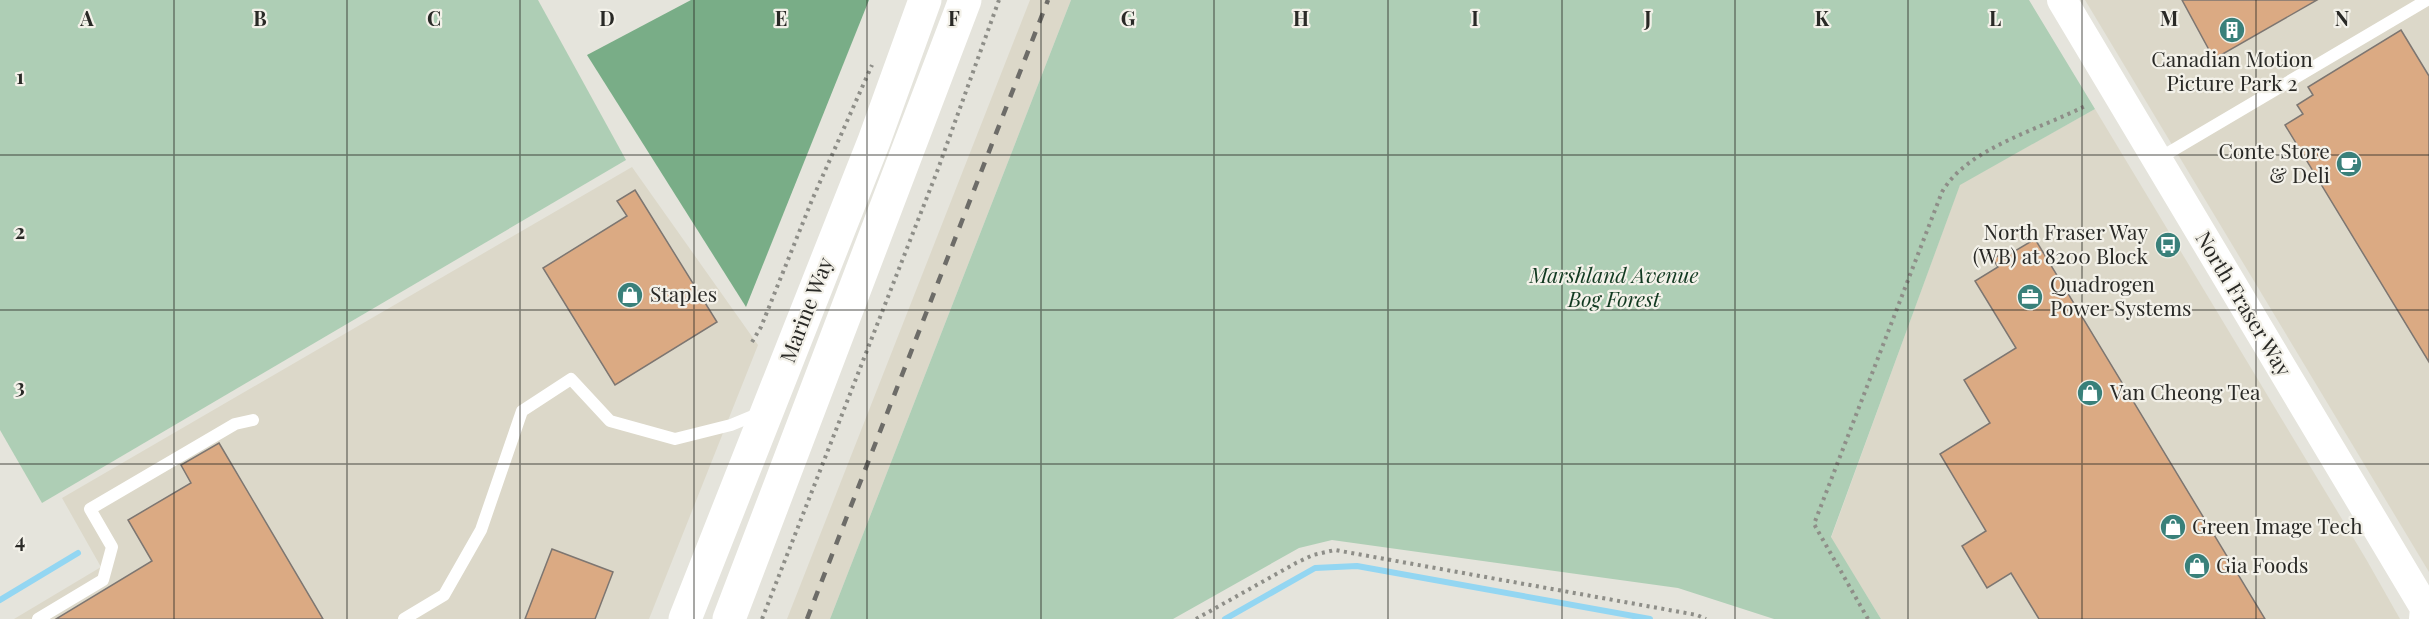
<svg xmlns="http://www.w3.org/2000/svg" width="2429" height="619" font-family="'Playfair Display',serif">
  <rect width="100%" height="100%" fill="#e5e4dc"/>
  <g fill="#dcd8c9">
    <path d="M1030 0H1071L830 619H787Z"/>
    <path d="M2085 0H2429V572Z"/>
    <path d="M2095 109 2366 559 2400 619H1881L1831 538 1960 184Z"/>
    <path d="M632 167 758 345 649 619H14L101 567 62 498Z"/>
  </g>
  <g fill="#aeceb5">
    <path d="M0 0H538L626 160 42 503 0 430Z"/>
    <path d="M1071 0H2029L2095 109 1960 185 1831 537 1881 619H1774L1678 588 1332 540 1299 548 1173 619H830Z"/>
  </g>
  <path fill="#79ad87" d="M691 0H869L746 307 587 55Z"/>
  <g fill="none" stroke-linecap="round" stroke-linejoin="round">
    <g stroke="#93d6f2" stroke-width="6">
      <path d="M0 600 78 553"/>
      <path d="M1225 619 1315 568 1357 566 1650 619"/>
    </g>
  </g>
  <g fill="#dbaa83" stroke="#7d7671" stroke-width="1.5">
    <path d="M2182 0H2317L2214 59Z"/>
    <path d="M2401 30 2429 76V362L2285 125 2303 114 2297 105 2313 95 2308 87Z"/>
    <path d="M635 190 717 322 615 385 543 268 627 216 617 201Z"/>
    <path d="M2035 239 2265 619H2039L2011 573 1987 588 1962 546 1986 531 1940 454 1990 423 1964 380 2016 348 1975 281 1998 267 1993 259 2007 250 2010 254Z"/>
    <path d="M219 443 323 619H56L152 561 128 520 191 483 181 465Z"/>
    <path d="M552 549 613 572 595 619H525Z"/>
  </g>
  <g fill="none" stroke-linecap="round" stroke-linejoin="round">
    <g stroke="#8e8e88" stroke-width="4" stroke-dasharray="3 4.5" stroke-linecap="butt">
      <path d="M752 342 761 327 812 200 872 65"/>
      <path d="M762 619 938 169 999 0"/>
      <path d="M1196 619 1296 563 1313 555 1335 550 1697 615 1706 619"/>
      <path d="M1868 619 1814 524 1942 192C1967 148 2041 129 2085 106"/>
    </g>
    <g stroke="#fff" stroke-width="12">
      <path d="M2158 159 2427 0"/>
      <path d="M38 619 103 580 112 547 90 509 235 424 253 420"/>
      <path d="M404 619 444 595 481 530 522 411 571 379 610 421 675 439 731 425 760 413"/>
    </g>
    <path stroke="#fff" stroke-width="30" d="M2062 0 2425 608 2424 619"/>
    <g stroke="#fff" stroke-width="33">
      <path d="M685 619 874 141 925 0"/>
      <path d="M729 619 965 0"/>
    </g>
    <path stroke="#6d6c68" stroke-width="4.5" stroke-dasharray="10 10" stroke-linecap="butt" d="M807 619 1048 0"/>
  </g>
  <path fill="none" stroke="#292926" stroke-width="1.5" stroke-opacity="0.55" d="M174 0V619M347 0V619M520 0V619M694 0V619M867 0V619M1041 0V619M1214 0V619M1388 0V619M1562 0V619M1735 0V619M1908 0V619M2082 0V619M2256 0V619M0 155H2429M0 310H2429M0 464H2429"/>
  <defs>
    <g id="building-disc" transform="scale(1.35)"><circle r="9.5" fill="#39807a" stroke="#f3f1e9"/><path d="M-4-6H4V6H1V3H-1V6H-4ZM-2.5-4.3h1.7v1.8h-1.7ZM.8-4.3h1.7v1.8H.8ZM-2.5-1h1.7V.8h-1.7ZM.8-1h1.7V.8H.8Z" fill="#fff"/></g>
    <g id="cafe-disc" transform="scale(1.35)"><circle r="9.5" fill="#39807a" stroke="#f3f1e9"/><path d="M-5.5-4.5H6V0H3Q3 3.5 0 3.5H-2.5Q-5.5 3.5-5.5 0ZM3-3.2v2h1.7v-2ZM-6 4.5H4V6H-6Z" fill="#fff"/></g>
    <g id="bus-disc" transform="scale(1.35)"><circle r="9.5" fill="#39807a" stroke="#f3f1e9"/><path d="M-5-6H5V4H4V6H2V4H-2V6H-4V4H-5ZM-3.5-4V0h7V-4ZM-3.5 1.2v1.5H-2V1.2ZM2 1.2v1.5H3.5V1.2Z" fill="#fff"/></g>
    <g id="shop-disc" transform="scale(1.35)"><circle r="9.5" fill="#39807a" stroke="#f3f1e9"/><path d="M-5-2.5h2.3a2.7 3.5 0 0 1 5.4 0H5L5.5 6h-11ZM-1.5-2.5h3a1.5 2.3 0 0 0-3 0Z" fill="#fff"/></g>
    <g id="office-disc" transform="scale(1.35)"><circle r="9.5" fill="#39807a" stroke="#f3f1e9"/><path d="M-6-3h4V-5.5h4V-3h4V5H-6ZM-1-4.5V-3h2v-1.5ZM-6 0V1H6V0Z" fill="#fff"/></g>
  </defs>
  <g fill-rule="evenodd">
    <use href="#building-disc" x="2232" y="30"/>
    <use href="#cafe-disc" x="2349" y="164"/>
    <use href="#bus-disc" x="2168" y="245"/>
    <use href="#shop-disc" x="630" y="295"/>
    <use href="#office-disc" x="2030" y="297"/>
    <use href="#shop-disc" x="2090" y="393"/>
    <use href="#shop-disc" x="2173" y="527"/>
    <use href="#shop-disc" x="2197" y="566"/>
  </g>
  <g text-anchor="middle" stroke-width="4.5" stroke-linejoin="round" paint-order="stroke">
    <g font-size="21" fill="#292926" stroke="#f3f1e9" text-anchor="start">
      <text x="2232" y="67" text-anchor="middle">Canadian Motion<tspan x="2232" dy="24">Picture Park 2</tspan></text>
      <text x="2330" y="159" text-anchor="end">Conte Store<tspan x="2330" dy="24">&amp; Deli</tspan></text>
      <text x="2148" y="240" text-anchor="end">North Fraser Way<tspan x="2148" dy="24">(WB) at 8200 Block</tspan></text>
      <text x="2050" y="292">Quadrogen<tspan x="2050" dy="24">Power Systems</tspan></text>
      <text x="650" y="302">Staples</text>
      <text x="2110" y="400">Van Cheong Tea</text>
      <text x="2192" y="534">Green Image Tech</text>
      <text x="2216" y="573">Gia Foods</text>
    </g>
    <g font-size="21" font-style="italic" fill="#113920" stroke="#f3f1e9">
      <text x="1614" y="283">Marshland Avenue<tspan x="1614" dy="24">Bog Forest</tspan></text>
    </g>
    <g font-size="21" fill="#292926" stroke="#f3f1e9">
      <text transform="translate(2243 304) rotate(59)" y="7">North Fraser Way</text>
      <text transform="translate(807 310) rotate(-69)" y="7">Marine Way</text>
    </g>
  </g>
  <g font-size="20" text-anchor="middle" font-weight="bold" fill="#292926" stroke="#f3f1e9" stroke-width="4.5" stroke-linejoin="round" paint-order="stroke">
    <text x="87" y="26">A</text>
    <text x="260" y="26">B</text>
    <text x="434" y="26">C</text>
    <text x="607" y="26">D</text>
    <text x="781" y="26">E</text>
    <text x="954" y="26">F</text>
    <text x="1128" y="26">G</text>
    <text x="1301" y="26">H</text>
    <text x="1475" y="26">I</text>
    <text x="1648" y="26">J</text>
    <text x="1822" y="26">K</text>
    <text x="1995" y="26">L</text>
    <text x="2169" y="26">M</text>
    <text x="2342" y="26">N</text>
    <text x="20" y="84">1</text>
    <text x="20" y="239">2</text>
    <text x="20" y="394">3</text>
    <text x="20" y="548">4</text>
  </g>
</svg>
